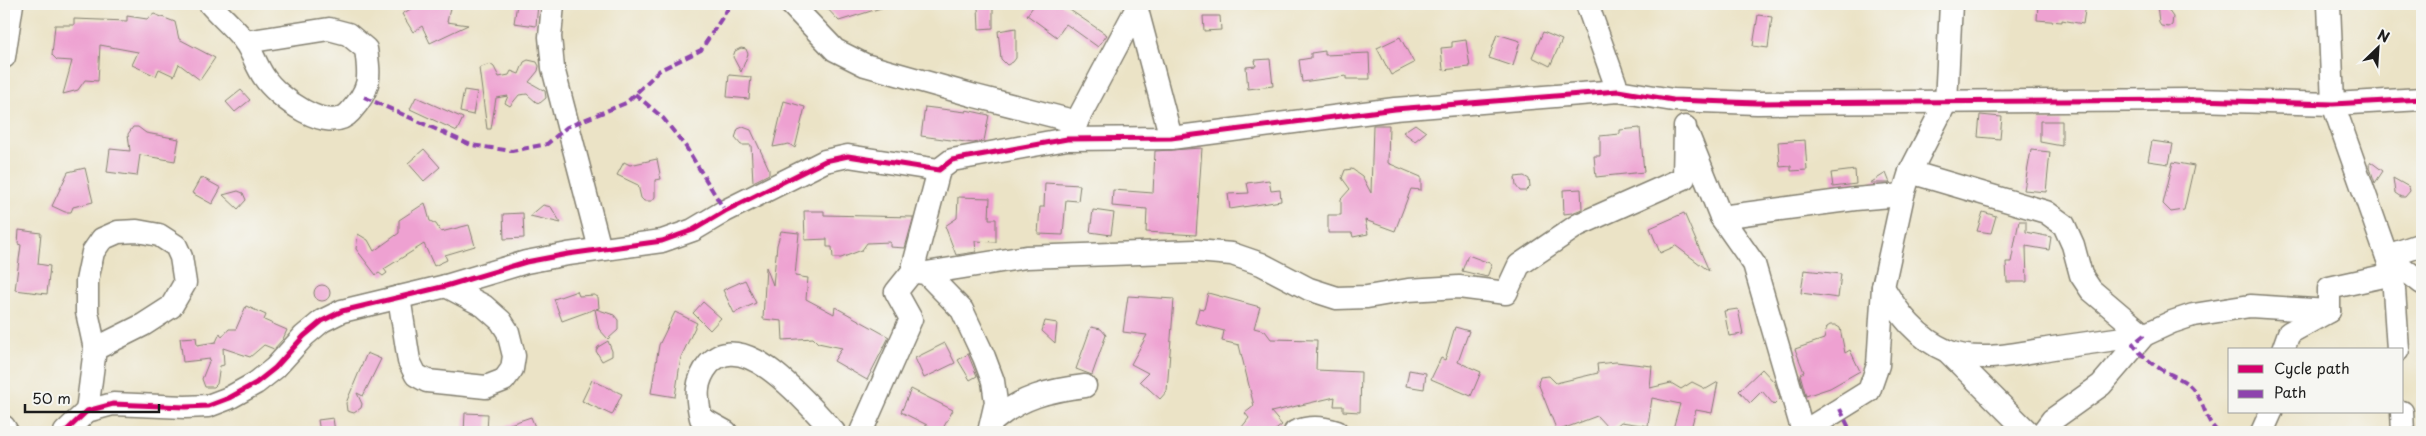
<svg xmlns="http://www.w3.org/2000/svg" width="2426" height="436" font-family="'Playpen Sans',sans-serif">
  <rect width="100%" height="100%" fill="#f6f6f2"/>
  <filter id="ink" filterUnits="userSpaceOnUse"><feTurbulence type="fractalNoise" baseFrequency=".02" numOctaves="2"/><feDisplacementMap in="SourceGraphic" scale="10" xChannelSelector="R" yChannelSelector="G"/><feConvolveMatrix kernelMatrix="1 2 1 2 8 2 1 2 1" color-interpolation-filters="sRGB"/></filter>
  <filter id="wash" filterUnits="userSpaceOnUse"><feTurbulence type="fractalNoise" baseFrequency=".0096" numOctaves="4" result="noise"/><feDisplacementMap in="SourceGraphic" scale="20" xChannelSelector="R" yChannelSelector="G"/><feGaussianBlur stdDeviation="1.12" result="paint"/><feColorMatrix in="noise" values="0 0 0 0 0 0 0 0 0 0 0 0 0 0 0 0 0 1.4 0 .05"/><feComposite in="paint" operator="in"/></filter>
  <g filter="url(#wash)">
    <rect width="100%" height="100%" fill="#ebe3c6"/>
    <g id="blocks">
      <g fill="#eea1d1">
        <path d="M419 4H451L447 22 468 25 430 43 422 26 413 32 402 14Z"/>
        <path d="M517 4H538L536 26 514 23Z"/>
        <path d="M823 4H883L884 7 839 21Z"/>
        <path d="M1035 4H1061L1107 35 1098 47 1066 24 1057 37 1027 15Z"/>
        <path d="M2038 4H2086L2083 24 2062 20V22L2037 20Z"/>
        <path d="M2157 4H2164L2173 17 2172 25 2169 27 2161 26 2159 23Z"/>
        <path d="M978 7H993V28L979 29Z"/>
        <path d="M154 14 175 22 179 39 215 58 200 80 179 64 174 76 159 69 156 76 132 65 138 52 100 45 98 81 85 80 78 90 63 94 72 61 57 60 52 55 55 25H74V19L127 21V16L147 19Z"/>
        <path d="M1758 15 1772 17 1768 48 1753 46Z"/>
        <path d="M1203 16H1220L1221 30 1204 31Z"/>
        <path d="M1016 28V58L1013 62 1007 65 1001 59 998 31Z"/>
        <path d="M1543 32 1562 40 1550 66 1532 57Z"/>
        <path d="M1497 34 1520 41 1513 66 1489 58Z"/>
        <path d="M1400 37 1414 63 1391 75 1377 48Z"/>
        <path d="M1466 40 1470 67 1443 70 1441 48 1452 47V42Z"/>
        <path d="M741 48 746 49 748 54 741 72 733 57 735 51Z"/>
        <path d="M1325 51V55L1369 53 1370 79H1346V76L1302 82 1299 60 1311 58V53Z"/>
        <path d="M1270 59 1273 86 1248 89 1246 67 1256 66 1255 60Z"/>
        <path d="M528 60 537 62 539 66 538 71 529 82 545 91 546 98 540 103 536 102 527 94 519 95 510 106 505 103 508 96 496 98 491 129H487L479 68 490 64 494 67 499 77 509 75 511 71 519 74 524 62Z"/>
        <path d="M729 75 751 77 749 99 727 97Z"/>
        <path d="M241 90 250 100 235 112 226 102Z"/>
        <path d="M464 90 477 92 473 115 460 112Z"/>
        <path d="M416 97 463 118 457 131 410 109Z"/>
        <path d="M784 101 805 107 795 148 789 144 773 147Z"/>
        <path d="M925 107 966 112V110L989 115 984 141 973 143 921 136Z"/>
        <path d="M1980 115 2002 117 2000 139 1978 137Z"/>
        <path d="M2040 121H2062V146L2040 142Z"/>
        <path d="M1415 124 1426 132 1415 141 1403 132Z"/>
        <path d="M1373 125H1389L1388 163 1421 177V190L1411 189 1395 231 1365 220 1368 234 1353 237 1352 233H1328V215H1341V199L1350 189 1342 178 1345 170 1352 169 1362 176 1371 193Z"/>
        <path d="M133 127H138L146 133 179 139 175 161 140 155 137 176 107 172 110 149 130 151 128 134Z"/>
        <path d="M743 127 751 130 769 169V174L753 182 751 145H741L735 138 738 129Z"/>
        <path d="M1640 128 1644 172 1596 177 1594 156H1600V136L1620 134V130Z"/>
        <path d="M1805 140 1807 170 1791 171V166L1780 167 1778 142Z"/>
        <path d="M2152 141 2173 144 2169 164 2148 161Z"/>
        <path d="M1202 148 1196 235 1146 232 1147 209 1112 206 1113 190 1153 193 1155 151Z"/>
        <path d="M424 149 440 167 424 181 408 163Z"/>
        <path d="M2031 150 2050 152 2046 192 2024 190Z"/>
        <path d="M657 159 661 179 655 180V197L652 201H644L641 198 638 185 617 175 624 162 630 165Z"/>
        <path d="M2173 162 2194 166 2184 210 2171 212 2163 204Z"/>
        <path d="M2371 162 2383 171 2375 183 2369 165Z"/>
        <path d="M85 168 93 202 73 207 71 212H65L52 206 68 172Z"/>
        <path d="M1855 170 1856 184 1833 187 1831 173Z"/>
        <path d="M1886 173 1890 183H1870Z"/>
        <path d="M1524 176 1529 179 1530 187 1526 191H1520L1516 186 1515 177Z"/>
        <path d="M201 177 221 188 212 204 192 193Z"/>
        <path d="M2393 178 2409 187 2410 191 2405 197H2401L2395 193Z"/>
        <path d="M1269 180 1271 191 1280 190 1281 201 1230 209 1228 194 1249 193 1247 183Z"/>
        <path d="M1045 183 1080 185 1078 201 1066 200 1063 235 1038 234 1040 207H1044Z"/>
        <path d="M1581 189 1582 209 1572 213 1564 214 1563 190Z"/>
        <path d="M238 191 243 193 246 200 238 209 223 195Z"/>
        <path d="M958 197 990 198 989 219H996V242L975 241 976 252 956 255 945 226 957 218Z"/>
        <path d="M425 203 430 221 436 224 441 232 469 225 475 246 445 255 447 260 434 266 424 244 384 269 387 273 383 276 379 273 376 275 356 249 358 234 368 240 374 251 399 233V220Z"/>
        <path d="M543 205 551 207 561 223 530 216Z"/>
        <path d="M1093 210 1114 213 1111 235 1090 232Z"/>
        <path d="M804 211H824V215L913 217V219L905 248 890 247V242L867 243 862 250 841 258H833L832 247H827V239L805 240Z"/>
        <path d="M1983 212 1996 216 1991 233 1977 231Z"/>
        <path d="M523 213 524 238 504 239 503 214Z"/>
        <path d="M1684 213 1709 271 1676 246 1660 253 1650 228Z"/>
        <path d="M2019 221H2026V232L2051 237 2049 250 2026 246 2027 282H2007L2006 262H2011Z"/>
        <path d="M19 230 41 233 38 264 50 266 47 294 15 290 21 245 18 244Z"/>
        <path d="M781 231 799 233 795 276 808 278 806 299 834 314 835 307 889 337 867 380 834 361 842 348 818 343 813 338 783 340 782 321 763 319 766 267 773 285 777 245Z"/>
        <path d="M1468 255 1492 264 1487 277 1462 271Z"/>
        <path d="M1804 270 1841 274 1838 298 1801 293Z"/>
        <path d="M745 280 756 303 734 313 723 290Z"/>
        <circle cx="322" cy="293" r="8"/>
        <path d="M577 291 579 296 594 295 598 297 599 308 596 309 614 315 618 320V330L608 339 599 329 595 309 562 321 554 299Z"/>
        <path d="M1208 293 1260 307 1254 328 1265 331 1271 339 1317 340 1316 370 1361 372 1360 412 1343 411V406H1334L1335 397 1271 412 1282 425 1273 432H1238L1249 418 1245 413 1254 406 1239 345 1222 341 1224 331 1195 323 1199 308 1204 309Z"/>
        <path d="M1128 296 1174 299 1167 391 1160 399 1140 381 1148 373 1131 364 1147 335 1123 332Z"/>
        <path d="M703 302 721 318 710 330 693 313Z"/>
        <path d="M246 306 266 315 264 320 287 330 283 339 274 349 264 345 250 357 223 348 224 365 220 366 217 384 214 387H205L202 379 210 359 183 362 180 338 196 337 197 345 216 342 220 333 222 337 229 329H236Z"/>
        <path d="M1738 309 1743 334 1729 336 1724 311Z"/>
        <path d="M675 312 697 323 681 357 675 397 651 393 659 345Z"/>
        <path d="M1045 321 1057 323 1055 343 1042 331Z"/>
        <path d="M1830 325H1835L1840 328 1845 353 1850 350 1860 371 1830 388 1806 396 1800 374 1804 372 1795 349 1824 339 1827 327Z"/>
        <path d="M1091 327 1101 329 1106 335 1092 375 1076 369Z"/>
        <path d="M1455 327 1469 331 1458 362 1481 372 1471 396 1431 379 1441 358 1445 360Z"/>
        <path d="M608 341 612 351V356L602 361 596 351 598 347Z"/>
        <path d="M945 343 955 363 924 378 915 358Z"/>
        <path d="M367 353 381 359 363 396 357 393 362 404 361 408 354 413 347 411 346 403Z"/>
        <path d="M968 354 977 376 970 380 958 360Z"/>
        <path d="M1616 362 1652 366 1650 388 1671 383 1681 389 1692 382 1706 389 1718 382 1712 413 1696 410 1690 432H1672L1680 404 1652 398 1648 426 1621 422 1615 427 1608 428 1597 416 1557 431 1538 383 1540 377 1549 376 1556 383 1598 373 1597 364Z"/>
        <path d="M1762 369 1775 383 1780 399 1774 405 1762 391 1750 403 1739 391Z"/>
        <path d="M1409 370 1426 373 1424 389 1406 386Z"/>
        <path d="M592 380 622 394 612 415 582 401Z"/>
        <path d="M911 389 953 410 941 432 901 412Z"/>
        <path d="M465 413 488 414 487 432H464Z"/>
        <path d="M531 417 537 432H493L492 430Z"/>
        <path d="M333 418 335 432H320L318 420Z"/>
      </g>
    </g>
  </g>
  <g filter="url(#ink)">
    <use href="#blocks" fill-opacity="0" stroke="#848071" stroke-width="1"/>
    <g fill="none" stroke-linecap="round" stroke-linejoin="round">
      <g stroke="#848071" stroke-width="25">
        <g id="minor">
          <path d="M210 4C221 17 236 29 246 43 253 54 257 67 264 77 277 97 329 136 350 112 371 89 370 78 366 49L348 34 329 29 245 42"/>
          <path d="M553 4 550 37 553 68 600 249"/>
          <path d="M791 4 835 50 865 65 975 96 1077 122"/>
          <path d="M1587 4 1618 91"/>
          <path d="M2329 4 2333 104 2393 274 2398 350"/>
          <path d="M1137 10 1171 138"/>
          <path d="M4 57 12 4"/>
          <path d="M1070 134 1139 4"/>
          <path d="M1688 135 1721 217 1754 264 1803 432"/>
          <path d="M1910 172 2046 212 2064 225 2073 245 2081 275 2091 290 2144 335"/>
          <path d="M1721 217 1855 199 1903 195"/>
          <path d="M2387 256 2422 244"/>
          <path d="M916 272 926 273 962 310 984 357 993 381 996 402 989 432"/>
          <path d="M926 273 1026 257 1196 251 1232 254 1261 264 1309 289 1337 298 1367 297 1408 290 1459 287 1506 293 1519 265 1578 225 1684 178 1685 127"/>
          <path d="M1883 287C1899 314 1917 338 1947 351 1979 364 2020 353 2053 348 2083 344 2114 339 2144 335"/>
          <path d="M399 297 409 361 416 375 427 381 486 387 504 380 512 369 514 356 508 332 501 321 484 306 446 286"/>
          <path d="M2283 350 2289 333 2329 311"/>
          <path d="M1947 351 2028 432"/>
          <path d="M87 411 95 349 87 312V281L93 252 102 239 118 232 137 231 159 235 176 246 181 257 185 283 171 307 143 325 95 349"/>
          <path d="M2402 412 2403 432"/>
          <path d="M993 421C1021 397 1050 390 1085 386"/>
          <path d="M4 427 7 432"/>
          <path d="M65 432 87 411 113 404 185 407 208 406 229 398 256 383 275 368 304 336 322 321 342 311 446 286 526 262 568 254 662 241 693 230 725 211 825 161 848 156 939 170 952 160 1067 139 1171 138 1395 109 1618 91 1673 100 1757 103 2195 100 2333 104 2422 99"/>
          <path d="M726 432 701 418C696 397 695 381 709 364 744 324 812 409 834 432"/>
          <path d="M861 432 911 319 896 292 912 272 939 170"/>
          <path d="M1295 432C1309 426 1323 427 1337 432"/>
          <path d="M1803 432 1869 391 1878 365 1883 287 1903 195 1910 172 1946 102 1951 4"/>
          <path d="M2043 432 2052 420 2101 385 2144 335 2172 322 2193 315 2250 306 2329 311V288L2393 274 2387 256 2422 283"/>
          <path d="M2262 432 2271 412"/>
        </g>
      </g>
      <use href="#minor" stroke="#fff" stroke-width="22"/>
      <g stroke="#8e44ad" stroke-width="4" stroke-dasharray="8 4" stroke-linecap="butt">
        <path d="M635 94 663 118 686 147 725 211"/>
        <path d="M364 97 471 145 512 151 547 144 567 127 626 103 660 70 701 50 731 4"/>
        <path d="M2144 335 2133 344C2140 354 2149 361 2159 368 2171 376 2187 379 2195 392 2206 406 2204 419 2218 432"/>
        <path d="M1840 409 1851 432"/>
      </g>
      <g stroke="#f6f6f2" stroke-width="8">
        <path id="cycleway" d="M65 432 87 411 113 404 185 407 208 406 229 398 256 383 275 368 304 336 322 321 342 311 446 286 526 262 568 254 662 241 693 230 725 211 825 161 848 156 939 170 952 160 1067 139 1171 138 1395 109 1618 91 1673 100 1757 103 2195 100 2333 104 2422 99"/>
      </g>
      <use href="#cycleway" stroke="#d6006c" stroke-width="5"/>
    </g>
  </g>
  <rect width="2426" height="436" fill="none" stroke="#f6f6f2" stroke-width="20"/>
  <rect x="2228" y="348" width="175" height="65" fill="#f6f6f2" stroke="#9f9f9c"/>
  <rect x="2238" y="365" width="25" height="8" fill="#d6006c" stroke="#9f9f9c"/>
  <text x="2274" y="374" font-size="15" fill="#1c1c1c">Cycle path</text>
  <rect x="2238" y="390" width="25" height="8" fill="#8e44ad" stroke="#9f9f9c"/>
  <text x="2274" y="398" font-size="15" fill="#1c1c1c">Path</text>
  <g transform="translate(2378 48) rotate(25)" stroke="#f6f6f2" stroke-width="4" paint-order="stroke">
  <path d="M0-4L9 19L0 12L-9 19Z" fill="#1c1c1c"/>
  <text y="-8" font-size="14" font-weight="bold" text-anchor="middle" fill="#1c1c1c">N</text>
  </g>
  <path d="M25 404v8h134v-8" fill="none" stroke="#1c1c1c" stroke-width="2.5"/>
  <text x="32" y="404" font-size="15" fill="#1c1c1c" stroke="#f6f6f2" stroke-width="4" paint-order="stroke">50 m</text>
</svg>
